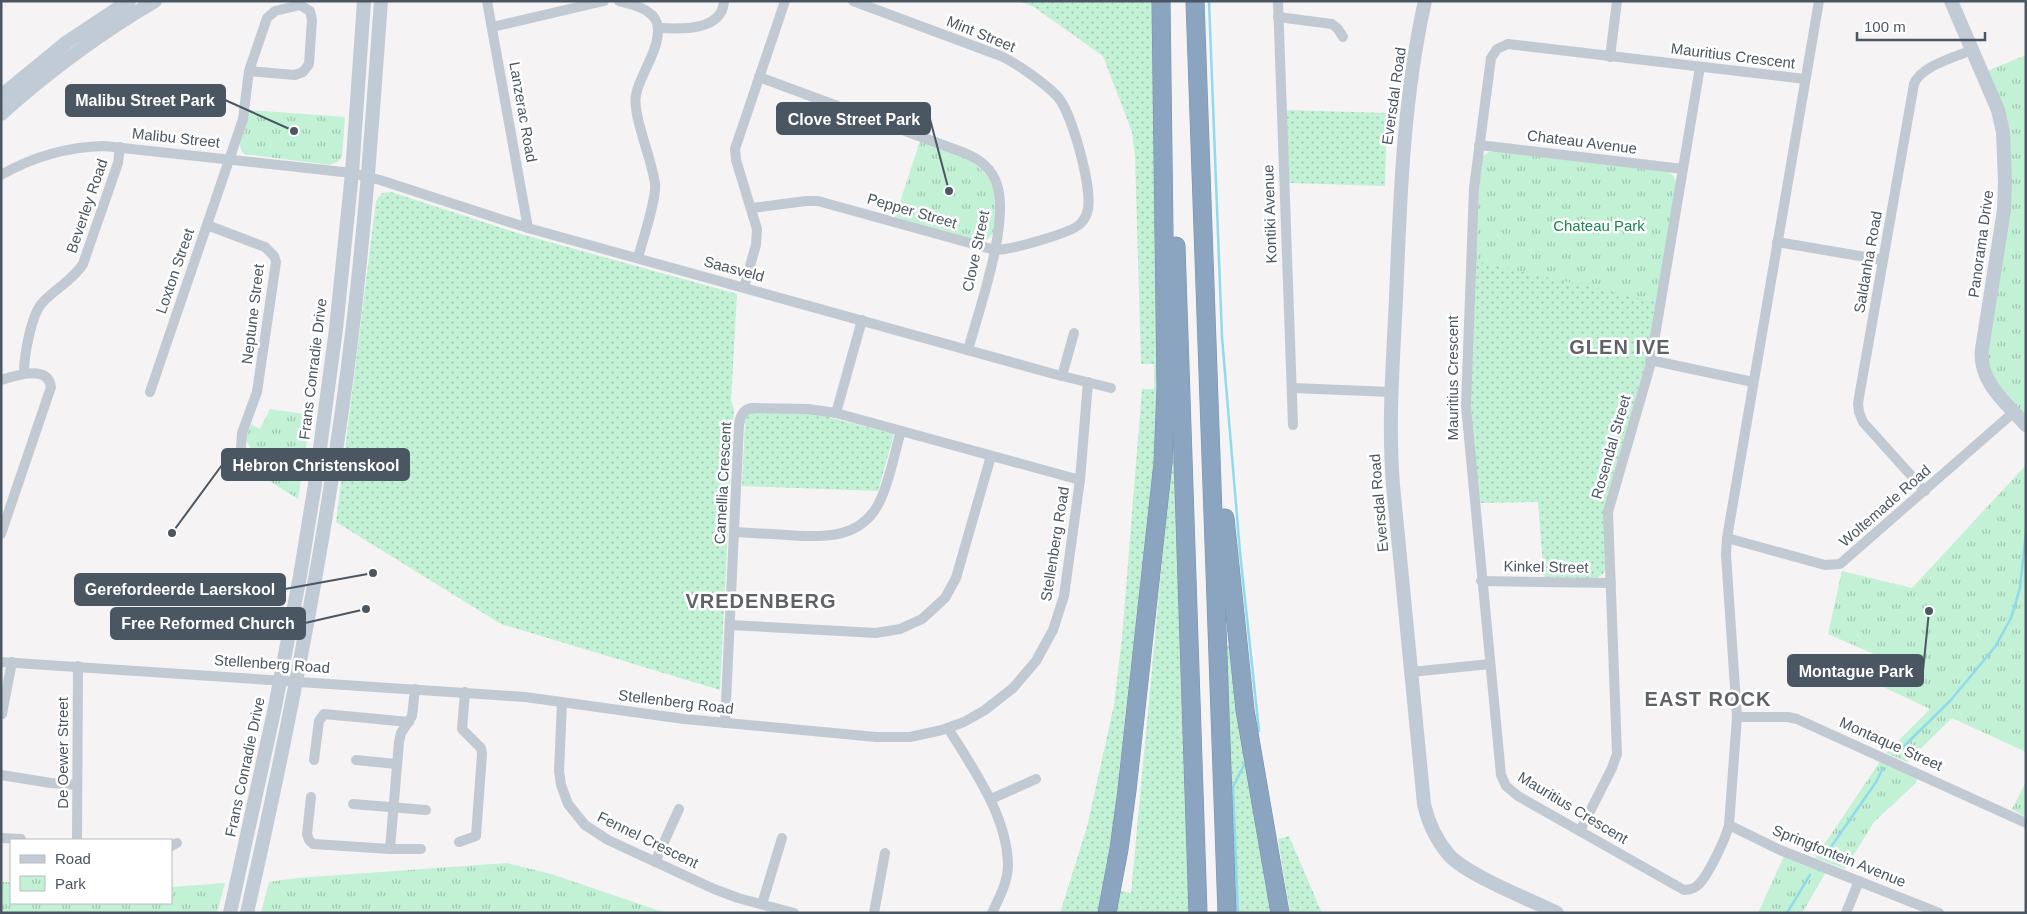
<svg xmlns="http://www.w3.org/2000/svg" width="2027" height="914" font-family="Arial,sans-serif">
  <defs>
    <pattern id="grass-dots" width="8" height="8" patternUnits="userSpaceOnUse" patternTransform="scale(1.25)"><rect width="8" height="8" fill="#c3f1d5"/><path d="M2 2h.1M6 6h.1" fill="none" stroke="#a0c6b0" stroke-width="1.8" stroke-linecap="round"/></pattern>
    <pattern id="park-tufts" width="24" height="20" patternUnits="userSpaceOnUse" patternTransform="scale(1.25)"><rect width="24" height="20" fill="#c3f1d5"/><path d="M3 7l-1-3M5 7V3M7 7l1-3M15 17l-1-3M17 17v-4M19 17l1-3" fill="none" stroke="#a0c6b0"/></pattern>
  </defs>
  <rect width="100%" height="100%" fill="#f5f3f3"/>
  <g fill="url(#grass-dots)">
    <path d="M1019 1H1153L1159 428 1122 790 1101 913H1060L1087 827 1114 705 1122 638 1142 389H1154V364H1141L1135 156 1132 132 1103 56 1034 7Z"/>
    <path d="M1286 110 1387 113 1385 186 1288 183Z"/>
    <path d="M1489 152 1670 173 1676 181 1645 365 1605 506 1606 568 1603 574 1596 578 1544 577 1538 502 1478 503 1470 395 1480 163 1483 156Z"/>
    <path d="M391 192 517 233 737 294 731 401 734 409 720 690 501 624 336 522 376 201 382 193Z"/>
    <path d="M751 412 816 414 894 434 878 491 742 486 745 421 747 416Z"/>
    <path d="M1170 457H1174L1191 913H1111L1116 890 1131 893 1162 561Z"/>
    <path d="M1224 645H1231L1274 913H1235Z"/>
    <path d="M1289 836 1322 913H1290L1278 839Z"/>
  </g>
  <g fill="url(#park-tufts)">
    <path d="M2026 55V417L1995 381 1987 357 2009 218 1987 71Z"/>
    <path d="M249 110 345 117 342 157 337 162 329 165 244 154C234 144 245 122 249 110Z"/>
    <path d="M920 141C958 155 1000 163 996 214 995 223 996 232 988 239L980 241 895 217Z"/>
    <path d="M1492 151 1667 172 1673 175 1676 185 1656 302 1476 261 1480 163 1483 156Z"/>
    <path d="M270 409 311 415 298 499 237 461 249 453 250 447 245 438 251 424 260 429Z"/>
    <path d="M2026 465V752L1952 718 1907 762 1886 753 1930 709 1864 678 1874 654 1828 634 1842 571 1912 588Z"/>
    <path d="M1881 760 1918 777 1916 783 1874 822 1845 869 1815 858Z"/>
    <path d="M2026 782V817L2012 809Z"/>
    <path d="M1784 856 1826 872 1802 913H1758Z"/>
    <path d="M507 863 551 874 666 913H261L269 882 297 878Z"/>
    <path d="M1 882H11V903H171V887L225 883 217 913H1Z"/>
  </g>
  <g fill="none" stroke-linecap="round" stroke-linejoin="round">
    <g stroke="#90daee" stroke-width="2.5">
      <path d="M1209 1 1222 337 1240 552 1259 731"/>
      <path d="M1899 751 1950 701 1995 647 2011 618 2020 588 2026 531"/>
      <path d="M1824 857 1876 782 1883 768"/>
      <path d="M1238 913 1233 787 1244 765"/>
      <path d="M1787 913 1810 875"/>
    </g>
    <g stroke="#7690ad" stroke-width="19">
      <g id="highway">
        <path d="M1195 1 1227 913"/>
        <path d="M1176 246 1198 913"/>
        <path d="M1225 518 1245 710 1280 913"/>
        <path d="M1107 913 1119 849 1127 790 1163 463 1166 388 1161 1"/>
      </g>
    </g>
    <g stroke="#c1cad2" stroke-width="10">
      <path d="M487 1 528 228"/>
      <path d="M619 1C631 4 653 9 657 23 663 46 640 73 636 95 632 115 653 162 655 184 657 198 642 242 638 258"/>
      <path d="M1278 1 1293 425"/>
      <path d="M1278 17 1332 24 1338 29 1343 37"/>
      <path d="M492 27 604 1"/>
      <path d="M658 28C679 29 721 32 724 2"/>
      <path d="M1610 57 1617 1"/>
      <path d="M759 77 962 152C978 158 992 168 997 185 1010 222 979 310 968 350"/>
      <path d="M1805 79 1508 44 1497 49 1491 58 1474 188 1466 406 1501 775 1506 786 1518 796 1684 890C1689 890 1694 889 1698 885 1708 876 1726 838 1729 825L1737 717 1726 555 1727 538 1819 1"/>
      <path d="M1479 145 1683 169"/>
      <path d="M1 175C34 156 67 147 104 146L352 173 380 180 528 228 1054 374 1111 388"/>
      <path d="M752 208 806 201H818L995 250C1010 250 1073 233 1081 223 1085 219 1087 214 1088 209 1092 187 1072 112 1057 96 1046 84 1016 63 1001 56L853 1"/>
      <path d="M207 225 265 247 274 256 276 262 257 392 242 433 241 448"/>
      <path d="M1777 242 1883 260"/>
      <path d="M744 287 756 245 757 229 736 160 735 149 785 1"/>
      <path d="M1650 360 1753 382"/>
      <path d="M24 373C24 356 31 314 43 302 56 288 73 280 83 264L118 163 120 147"/>
      <path d="M1062 376 1074 333"/>
      <path d="M1 380C15 376 48 364 51 387L1 534"/>
      <path d="M1292 388 1392 392"/>
      <path d="M150 392 243 119 249 71 267 18 275 11 300 5 310 11 312 20 309 64 303 72 295 75 249 71"/>
      <path d="M836 413 862 320"/>
      <path d="M1925 491 1863 422 1859 412 1858 403 1914 84C1921 66 1955 57 1972 50"/>
      <path d="M735 532C753 533 771 534 788 535 823 537 860 540 879 503 890 481 894 454 901 431"/>
      <path d="M1727 538 1825 565 1840 564 2014 412"/>
      <path d="M1481 581 1611 583"/>
      <path d="M730 625 876 633 900 629 922 619 945 598 956 578 991 456"/>
      <path d="M1 662 525 697 684 719 876 737H910L942 730 964 722 985 710 1013 688 1036 661 1053 630 1064 596 1080 480 1088 382"/>
      <path d="M1411 672 1490 664"/>
      <path d="M562 703 559 771 561 785 568 804 585 825 608 840 714 889 738 898 794 913"/>
      <path d="M2 714 12 662"/>
      <path d="M1737 717H1788L1797 719 2026 823"/>
      <path d="M725 723 739 425C740 417 743 409 752 408L808 409 836 413 1080 480"/>
      <path d="M948 728C973 769 1007 815 1008 865 1008 882 999 898 992 913"/>
      <path d="M314 760 319 721 324 714 409 722"/>
      <path d="M356 760 396 764"/>
      <path d="M1 775 51 783 77 785"/>
      <path d="M311 797 307 834 309 840 313 844 390 849H421"/>
      <path d="M991 799 1036 779"/>
      <path d="M353 804 426 810"/>
      <path d="M1729 825 1780 850 1939 913"/>
      <path d="M1580 831 1612 768 1617 754 1608 512 1650 366 1700 67"/>
      <path d="M1 838 21 839"/>
      <path d="M77 840 78 666"/>
      <path d="M459 842 476 836 482 754 481 748 462 729 465 692"/>
      <path d="M171 846 177 843"/>
      <path d="M390 849 399 742 401 733 412 716 415 689"/>
      <path d="M655 862 679 809"/>
      <path d="M762 904 782 838"/>
      <path d="M874 913 885 853"/>
      <path d="M1846 913 1859 881"/>
    </g>
    <g stroke="#c1cbd6" stroke-width="14">
      <path d="M1425 1C1403 99 1400 200 1396 299 1393 361 1388 424 1393 485L1424 804C1428 822 1437 841 1449 855 1467 875 1531 900 1557 913"/>
      <path d="M1951 1 1998 110 2003 132 2005 182 2004 210 1982 349C1978 381 2006 403 2026 425"/>
      <path d="M1 96 67 42 129 1"/>
      <path d="M1 114C49 71 99 34 155 1"/>
      <path d="M230 913 275 707 300 576 316 478 336 329 352 173 364 1"/>
      <path d="M247 913C291 719 330 522 353 325 366 217 373 109 381 1"/>
    </g>
    <use href="#highway" stroke="#8ba5c1" stroke-width="18"/>
  </g>
  <g text-anchor="middle" stroke-width="5" stroke-linejoin="round" paint-order="stroke">
    <g font-size="15" fill="#4a5661" stroke="#fff">
      <text transform="translate(981 34) rotate(22)" y="5">Mint Street</text>
      <text transform="translate(1733 56) rotate(7)" y="5">Mauritius Crescent</text>
      <text transform="translate(1394 96) rotate(-82)" y="5">Eversdal Road</text>
      <text transform="translate(523 112) rotate(80)" y="5">Lanzerac Road</text>
      <text transform="translate(176 138) rotate(6)" y="5">Malibu Street</text>
      <text transform="translate(1582 142) rotate(7)" y="5">Chateau Avenue</text>
      <text transform="translate(87 206) rotate(-71)" y="5">Beverley Road</text>
      <text transform="translate(912 211) rotate(16)" y="5">Pepper Street</text>
      <text transform="translate(1270 214) rotate(-92)" y="5">Kontiki Avenue</text>
      <text transform="translate(1981 244) rotate(-82)" y="5">Panorama Drive</text>
      <text transform="translate(976 251) rotate(-78)" y="5">Clove Street</text>
      <text transform="translate(1868 262) rotate(-80)" y="5">Saldanha Road</text>
      <text transform="translate(734 269) rotate(15)" y="5">Saasveld</text>
      <text transform="translate(175 271) rotate(-71)" y="5">Loxton Street</text>
      <text transform="translate(253 314) rotate(-83)" y="5">Neptune Street</text>
      <text transform="translate(313 369) rotate(-83)" y="5">Frans Conradie Drive</text>
      <text transform="translate(1453 378) rotate(-90)" y="5">Mauritius Crescent</text>
      <text transform="translate(1611 447) rotate(-74)" y="5">Rosendal Street</text>
      <text transform="translate(723 483) rotate(-87)" y="5">Camellia Crescent</text>
      <text transform="translate(1379 503) rotate(-95)" y="5">Eversdal Road</text>
      <text transform="translate(1885 506) rotate(-41)" y="5">Woltemade Road</text>
      <text transform="translate(1055 544) rotate(-81)" y="5">Stellenberg Road</text>
      <text transform="translate(1546 567) rotate(1)" y="5">Kinkel Street</text>
      <text transform="translate(272 664) rotate(4)" y="5">Stellenberg Road</text>
      <text transform="translate(676 702) rotate(7)" y="5">Stellenberg Road</text>
      <text transform="translate(1891 744) rotate(24)" y="5">Montaque Street</text>
      <text transform="translate(63 753) rotate(-90)" y="5">De Oewer Street</text>
      <text transform="translate(245 767) rotate(-78)" y="5">Frans Conradie Drive</text>
      <text transform="translate(1573 808) rotate(31)" y="5">Mauritius Crescent</text>
      <text transform="translate(648 840) rotate(26)" y="5">Fennel Crescent</text>
      <text transform="translate(1839 856) rotate(22)" y="5">Springfontein Avenue</text>
    </g>
    <g font-size="15" fill="#17864f" stroke="#fff">
      <text x="1599" y="231">Chateau Park</text>
    </g>
    <g font-size="20" font-weight="bold" letter-spacing="1" fill="#5f6368" stroke="#fff">
      <text x="1620" y="354">GLEN IVE</text>
      <text x="761" y="608">VREDENBERG</text>
      <text x="1708" y="706">EAST ROCK</text>
    </g>
  </g>
  <path fill="none" stroke="#4a5661" stroke-width="2" d="M294 131L225 100M949 191L930 119M172 533L222 465M373 573L285 589M366 609L305 623M1929 611L1923 671"/>
  <g fill="#4a5661" stroke="#fff" stroke-width="2">
    <circle cx="294" cy="131" r="5"/>
    <circle cx="949" cy="191" r="5"/>
    <circle cx="172" cy="533" r="5"/>
    <circle cx="373" cy="573" r="5"/>
    <circle cx="366" cy="609" r="5"/>
    <circle cx="1929" cy="611" r="5"/>
  </g>
  <g fill="#4a5661" stroke="#4a5661" stroke-width="2">
    <rect x="66" y="85" width="159" height="31" rx="5"/>
    <rect x="777" y="103" width="153" height="31" rx="5"/>
    <rect x="222" y="449" width="187" height="31" rx="5"/>
    <rect x="75" y="574" width="210" height="31" rx="5"/>
    <rect x="111" y="608" width="194" height="31" rx="5"/>
    <rect x="1788" y="655" width="135" height="31" rx="5"/>
  </g>
  <g font-size="16" text-anchor="middle" font-weight="bold" fill="#fff">
    <text x="145" y="106">Malibu Street Park</text>
    <text x="854" y="125">Clove Street Park</text>
    <text x="316" y="471">Hebron Christenskool</text>
    <text x="180" y="595">Gerefordeerde Laerskool</text>
    <text x="208" y="629">Free Reformed Church</text>
    <text x="1856" y="677">Montague Park</text>
  </g>
  <rect width="2027" height="914" fill="none" stroke="#4a5661" stroke-width="5"/>
  <rect x="10" y="839" width="162" height="65" fill="#ffffff" stroke="#b7bbc0"/>
  <rect x="20" y="855" width="25" height="8" fill="#c1cbd6" stroke="#b7bbc0"/>
  <text x="55" y="864" font-size="15" fill="#4a5661">Road</text>
  <rect x="20" y="876" width="25" height="15" fill="url(#park-tufts)" stroke="#b7bbc0"/>
  <text x="55" y="889" font-size="15" fill="#4a5661">Park</text>
  <path d="M1857 32v8h128v-8" fill="none" stroke="#4a5661" stroke-width="2.5"/>
  <text x="1864" y="32" font-size="15" fill="#4a5661" stroke="#ffffff" stroke-width="4" paint-order="stroke">100 m</text>
</svg>
